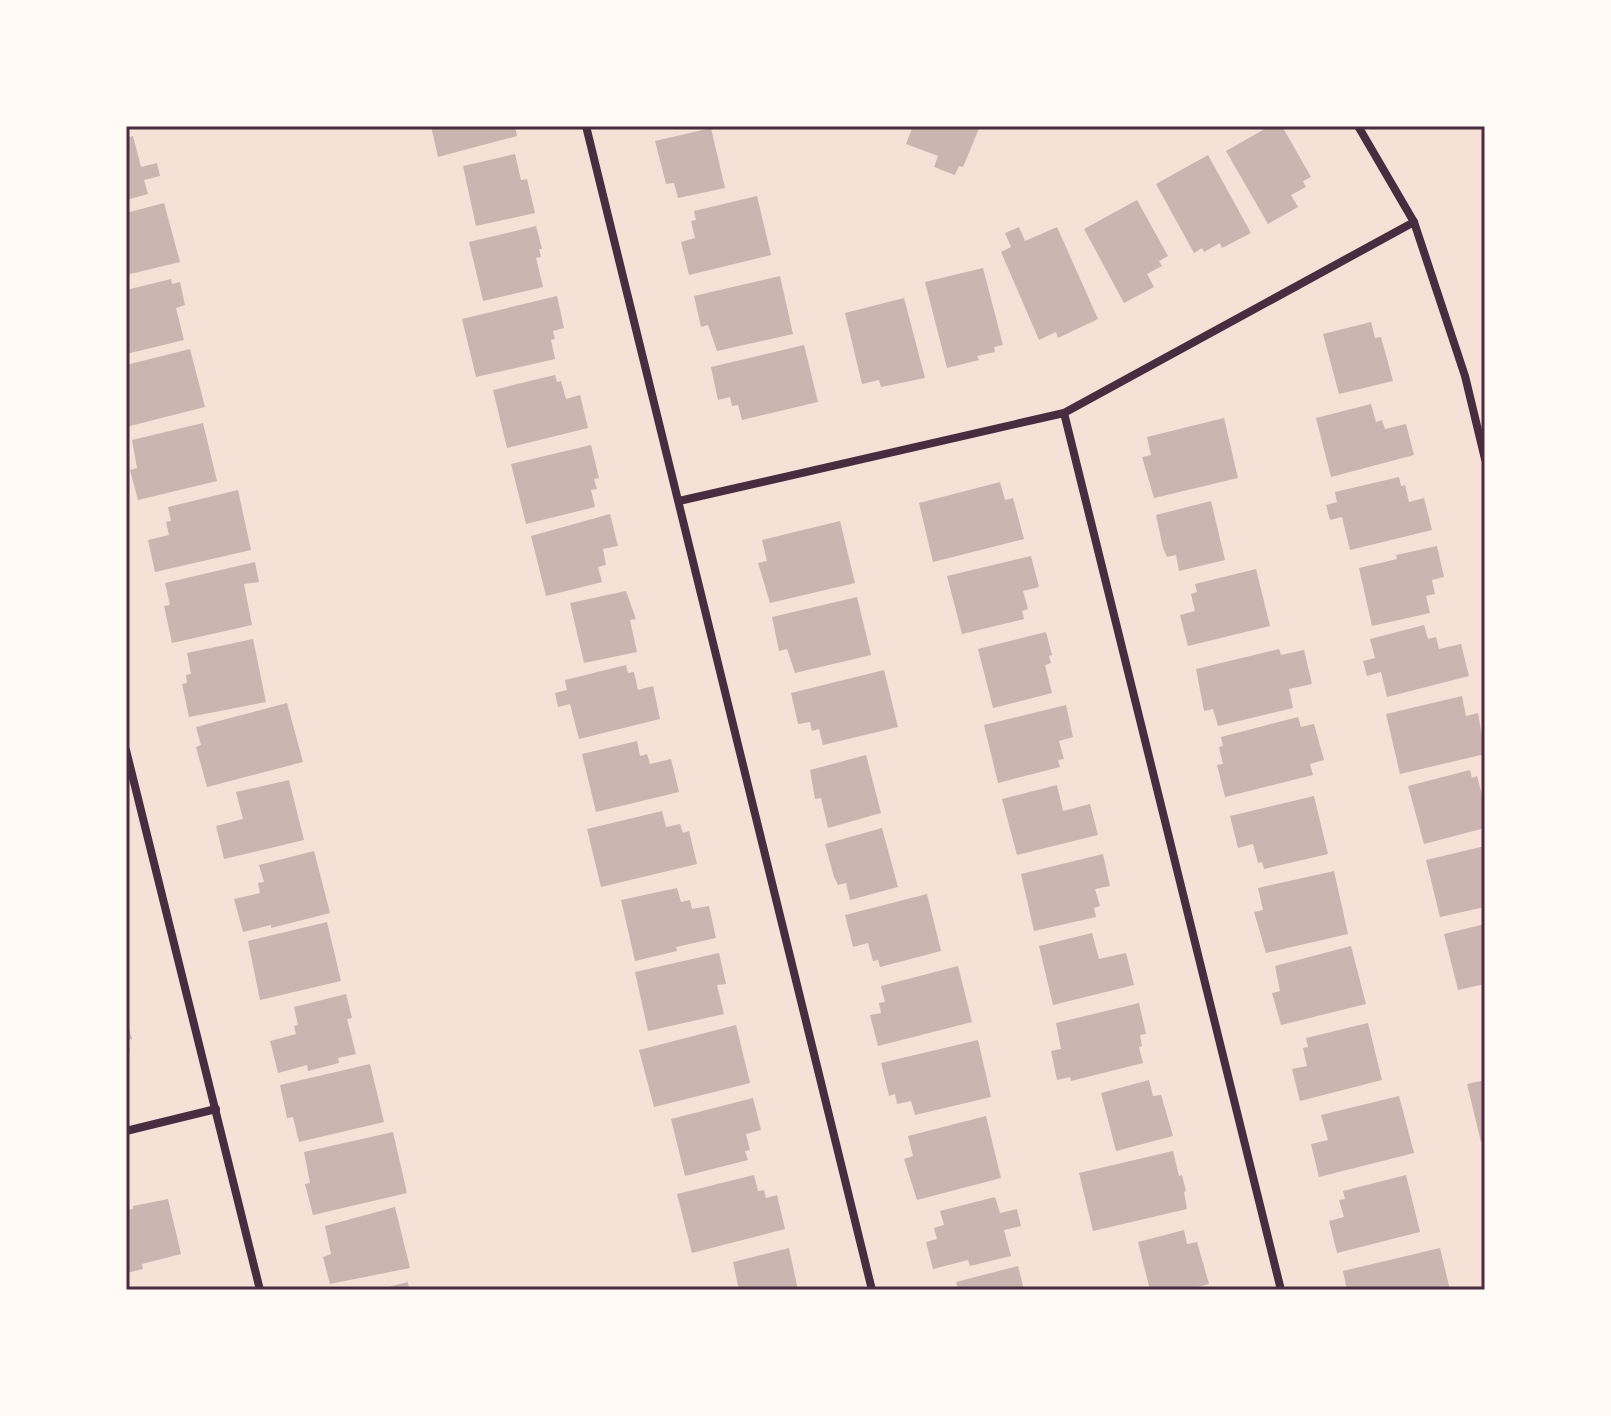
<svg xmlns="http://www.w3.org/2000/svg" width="1611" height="1416" font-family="Mulish,sans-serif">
  <rect width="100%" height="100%" fill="#f7e1d7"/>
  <g fill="#ccb4b1">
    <path d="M431 126H515L517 136 438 157Z"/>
    <path d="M913 126H980L963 167 959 166 955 175 934 167 938 156 906 144Z"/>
    <path d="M1270 126H1282L1311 177 1303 181 1306 187 1291 195 1298 207 1268 224 1226 151Z"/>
    <path d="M711 128 725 188 678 198 674 183 666 184 655 141Z"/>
    <path d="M133 136 141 167 157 163 160 176 144 180 148 194 126 200V138Z"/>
    <path d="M515 154 521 180 527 179 535 213 476 226 463 166Z"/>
    <path d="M1208 155 1251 233 1222 248 1220 243 1204 252 1202 248 1194 253 1156 184Z"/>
    <path d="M757 196 771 255 689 275 681 242 695 238 691 221 696 220 694 211Z"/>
    <path d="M1137 200 1168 256 1159 261 1162 266 1147 274 1154 287 1124 303 1084 229Z"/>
    <path d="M164 203 180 262 126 275V213Z"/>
    <path d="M536 226 542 249H539L541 257 536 258 543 287 483 301 469 242Z"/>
    <path d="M1019 227 1025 241 1057 227 1098 319 1058 338 1056 332 1039 340 1001 252 1011 247 1005 233Z"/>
    <path d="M983 268 1003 345 994 347 995 352 977 356 979 360 947 368 925 282Z"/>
    <path d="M780 276 793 334 717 351 708 325 701 327 694 296Z"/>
    <path d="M171 279 172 284 180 282 185 305 176 308 184 340 126 354V290Z"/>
    <path d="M557 296 564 328 553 331 555 339 551 340 555 359 476 377 462 319Z"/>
    <path d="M904 298 925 378 881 387 879 380 862 384 845 313Z"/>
    <path d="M1371 322 1375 338 1381 337 1393 381 1339 394 1323 334Z"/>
    <path d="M804 345 818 402 742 420 738 405 732 406 730 397 718 400 711 367Z"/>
    <path d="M190 349 205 407 126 427V365Z"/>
    <path d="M555 375 557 382 561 381 566 399 580 395 588 428 507 448 493 390Z"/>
    <path d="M1371 404 1376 422 1382 420 1385 429 1406 424 1414 455 1331 477 1316 418Z"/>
    <path d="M1224 418 1238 478 1154 498 1142 457 1151 455 1147 437Z"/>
    <path d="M203 423 217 481 138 500 130 470 137 468 132 440Z"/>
    <path d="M591 445 599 478 594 479 597 489 591 490 595 507 526 524 511 464Z"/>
    <path d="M1399 477 1401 486 1405 485 1409 502 1424 498 1432 530 1350 550 1342 517 1330 520 1326 505 1337 502 1335 492Z"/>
    <path d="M1000 482 1005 500 1013 498 1024 539 933 562 919 503Z"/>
    <path d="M238 490 251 550 155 572 148 540 169 535 166 522 171 521 168 507Z"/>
    <path d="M1211 501 1225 560 1179 571 1176 555 1167 557 1163 548 1156 515Z"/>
    <path d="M610 514 618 546 603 549 606 565 598 567 602 582 546 596 531 536Z"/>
    <path d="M840 521 855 583 770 603 758 563 767 561 762 540Z"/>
    <path d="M1437 546 1444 577 1432 580 1435 594 1426 596 1430 613 1372 626 1359 568 1397 559 1396 555Z"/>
    <path d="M1031 556 1039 587 1023 591 1028 609 1022 611 1024 619 962 634 947 576Z"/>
    <path d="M255 562 259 582 244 584 252 625 172 643 164 606 170 605 165 583Z"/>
    <path d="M1256 569 1270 626 1188 646 1180 615 1195 611 1191 594 1197 592 1195 584Z"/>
    <path d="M626 591 636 619 630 620 637 652 584 663 570 603Z"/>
    <path d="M857 597 871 655 795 673 787 649 779 651 772 617Z"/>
    <path d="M1424 625 1428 639 1436 637 1439 649 1461 644 1469 676 1387 697 1381 672 1367 676 1363 661 1375 658 1370 639Z"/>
    <path d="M1046 632 1052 655 1049 656 1051 663 1045 665 1052 693 993 708 978 649Z"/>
    <path d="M253 639 266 702 189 717 182 684 187 683 186 675 191 674 187 653Z"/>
    <path d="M1279 649 1281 655 1304 650 1312 684 1289 689 1293 708 1218 726 1213 709 1204 711 1196 669Z"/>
    <path d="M626 665 628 673 634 672 638 690 653 686 660 719 579 739 570 704 558 707 555 693 567 690 565 680Z"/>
    <path d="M884 670 898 727 823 745 819 729 812 731 810 722 798 724 791 693Z"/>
    <path d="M1462 696 1466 716 1478 713 1485 754 1400 774 1386 714Z"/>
    <path d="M287 703 303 762 207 787 196 747 201 745 196 727Z"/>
    <path d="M1066 705 1073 737 1059 741 1064 759 1058 760 1060 767 998 783 984 725Z"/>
    <path d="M1298 717 1301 727 1314 724 1324 760 1310 764 1313 775 1225 797 1217 765 1223 764 1219 747 1223 746 1221 737Z"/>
    <path d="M637 741 640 756 647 754 650 764 671 759 679 792 596 812 582 754Z"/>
    <path d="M866 755 881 813 828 828 821 798 815 799 810 770Z"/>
    <path d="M1470 770 1472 778 1477 776 1482 795 1485 794V828L1424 844 1408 786Z"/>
    <path d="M289 780 304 840 224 859 216 826 243 819 236 792Z"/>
    <path d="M1057 785 1063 811 1090 804 1098 835 1017 855 1002 799Z"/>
    <path d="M1314 796 1328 854 1264 869 1262 862 1258 863 1253 844 1238 848 1230 816Z"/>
    <path d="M662 811 666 827 680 824 683 833 689 831 697 864 601 887 587 829Z"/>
    <path d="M882 828 898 887 850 900 846 883 838 885 834 877 825 844Z"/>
    <path d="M1485 846V907L1440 917 1426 860Z"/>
    <path d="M314 851 330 913 271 928V925L243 932 234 899 260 893 258 883 264 882 259 865Z"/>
    <path d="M1103 854 1110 886 1095 889 1100 906 1094 908 1096 917 1034 931 1021 874Z"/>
    <path d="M1334 871 1348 934 1266 953 1254 912 1263 910 1258 888Z"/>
    <path d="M677 888 681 902 690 900 692 909 709 906 716 938 676 947 677 951 635 961 621 900Z"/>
    <path d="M927 894 941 951 880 967 878 960 873 961 868 943 853 947 845 915Z"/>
    <path d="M327 922 341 981 260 1000 248 941Z"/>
    <path d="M1485 924V984L1458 990 1444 934Z"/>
    <path d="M1092 933 1099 959 1126 953 1134 985 1053 1005 1039 946Z"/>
    <path d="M1351 946 1366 1004 1281 1025 1272 993 1280 991 1275 966Z"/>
    <path d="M719 953 726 984 717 985 724 1014 648 1031 635 972Z"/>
    <path d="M958 966 972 1022 878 1046 870 1015 881 1013 879 1003 885 1002 881 986Z"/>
    <path d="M346 994 352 1018 347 1019 356 1054 338 1058 339 1063 308 1071 307 1065 278 1073 270 1041 296 1034 294 1026 298 1025 294 1007Z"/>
    <path d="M1139 1003 1146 1034 1140 1035 1142 1046 1139 1047 1143 1063 1071 1081 1070 1077 1057 1080 1051 1051 1061 1049 1056 1023Z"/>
    <path d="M126 1018 132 1039 128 1040 130 1051 126 1052Z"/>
    <path d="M1368 1023 1382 1080 1300 1101 1292 1069 1307 1066 1303 1048 1308 1047 1306 1038Z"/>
    <path d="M736 1025 750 1083 654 1107 639 1050Z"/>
    <path d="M978 1040 991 1097 915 1115 911 1101 897 1104 895 1094 889 1096 881 1063Z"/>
    <path d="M370 1064 384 1122 299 1142 293 1117 287 1118 280 1085Z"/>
    <path d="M1149 1080 1153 1096 1161 1095 1173 1136 1116 1151 1101 1093Z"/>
    <path d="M1485 1080V1141L1481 1142 1467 1084Z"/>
    <path d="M1399 1096 1414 1153 1319 1177 1311 1144 1328 1140 1321 1115Z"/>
    <path d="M753 1098 761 1130 746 1134 750 1150 745 1151 748 1160 685 1176 671 1119Z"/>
    <path d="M986 1116 1001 1178 917 1200 904 1159 913 1156 908 1136Z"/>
    <path d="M393 1132 407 1193 313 1215 305 1184 310 1183 304 1152Z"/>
    <path d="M1173 1151 1179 1176 1182 1175 1186 1191 1184 1192 1187 1209 1093 1231 1079 1173Z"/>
    <path d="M754 1175 758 1191 764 1190 766 1198 777 1195 785 1229 692 1253 677 1194Z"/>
    <path d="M1406 1175 1420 1232 1337 1253 1329 1221 1344 1217 1339 1200 1345 1199 1343 1191Z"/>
    <path d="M995 1197 1000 1213 1017 1209 1021 1226 1004 1230 1011 1256 970 1266 968 1260 933 1269 926 1242 937 1239 934 1228 944 1225 940 1211Z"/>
    <path d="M168 1199 181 1254 142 1264 143 1269 126 1273V1210L133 1209V1206Z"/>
    <path d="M395 1207 410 1268 330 1284 323 1257 331 1254 325 1226Z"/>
    <path d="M1184 1230 1187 1244 1197 1242 1209 1284 1187 1290H1150L1138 1242Z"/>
    <path d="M789 1248 798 1290H739L733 1262Z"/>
    <path d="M1440 1248 1450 1290H1347L1343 1271Z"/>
    <path d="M1018 1266 1024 1290H958L956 1282Z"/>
    <path d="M408 1282 409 1290H381L380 1289Z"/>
  </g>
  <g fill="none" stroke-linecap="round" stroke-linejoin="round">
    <g stroke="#4a2c40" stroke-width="8">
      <path d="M586 126 872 1290"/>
      <path d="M1358 126 1414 222 1465 376 1485 459"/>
      <path d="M1064 413 1281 1290"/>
      <path d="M679 501 1064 413 1414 222"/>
      <path d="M126 750 260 1290"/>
      <path d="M126 1131 216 1109"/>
    </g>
  </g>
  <rect width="1611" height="1416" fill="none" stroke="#fffaf5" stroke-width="256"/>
  <rect x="128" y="128" width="1355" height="1160" fill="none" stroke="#4a2c40" stroke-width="3"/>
</svg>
